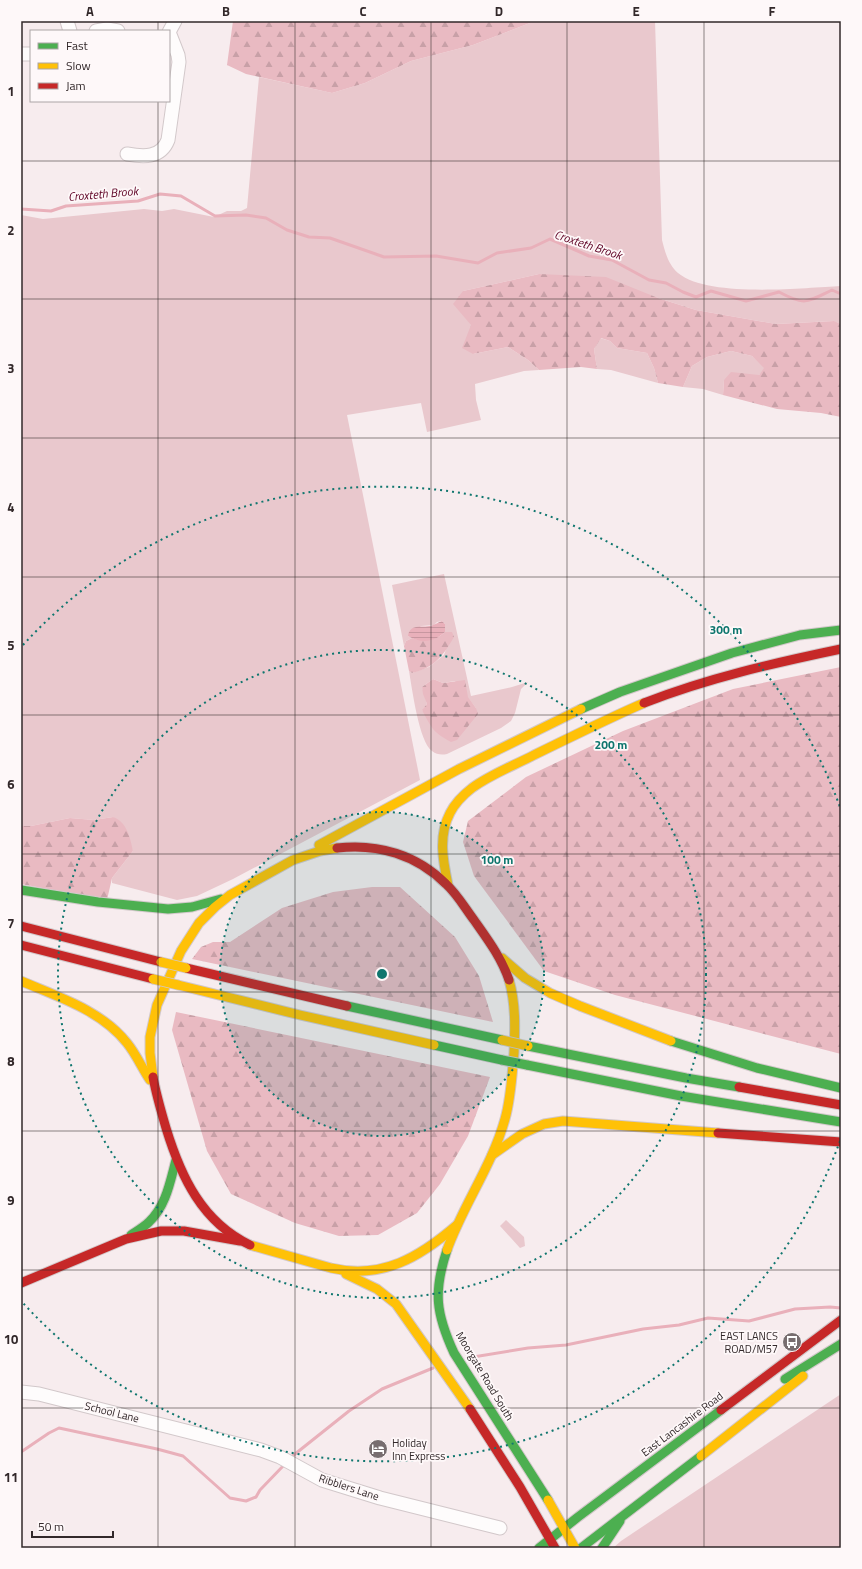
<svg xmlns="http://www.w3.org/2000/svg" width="862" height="1569" font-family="'Titillium Web',sans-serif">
  <defs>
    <pattern id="forest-firs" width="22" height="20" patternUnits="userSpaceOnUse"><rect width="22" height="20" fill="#e9bac2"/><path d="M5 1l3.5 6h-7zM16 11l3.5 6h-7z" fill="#c8a0a7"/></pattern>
    <pattern id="water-rules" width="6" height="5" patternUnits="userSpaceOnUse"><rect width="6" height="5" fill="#e9b0ba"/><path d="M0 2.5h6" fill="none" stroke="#c897a0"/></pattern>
  </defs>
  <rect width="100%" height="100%" fill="#f7ecee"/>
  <g fill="#e9c8cd" fill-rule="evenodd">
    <path d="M535 21H655L662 240C665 252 668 264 678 273 708 298 802 288 841 286V324L833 321 776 324 696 310 658 298 539 274 463 291 471 325 473 354 508 347 528 360 539 370 524 371 475 384 476 400 481 420 427 432 421 403 347 415 420 780 233 879 197 896 177 900 112 883V878L133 851 113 817 94 820 70 818 31 826H21V215L43 219 144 209 162 211 174 209 214 217 227 211H241L247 208 259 77 332 93 365 83 411 61 473 45Z"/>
    <path d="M600 338 610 341 617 348 647 353 654 368 658 383 611 370 597 369 594 349Z"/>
    <path d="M731 351 752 356 765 368 759 375 724 380 723 395 703 389 683 387 692 366 707 357Z"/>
    <path d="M444 574 471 696 512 687 528 682 521 689 515 713 511 721 501 728 447 754C442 755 437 755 432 751 419 742 412 688 409 671L412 673 429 667 444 655 452 632H445V624L442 621 437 622 434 625 421 626 408 636 412 638 406 641 404 646 392 585ZM433 679 443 683 455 681 476 708 422 711 427 704 422 687Z"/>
    <path d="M506 1220 524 1237 525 1246 520 1248 500 1226Z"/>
    <path d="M841 1394V1548H613L621 1541Z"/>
  </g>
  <g fill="url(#forest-firs)">
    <path d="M233 21H535L473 45 411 61 365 83 332 93 246 74 227 65Z"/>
    <path d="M539 274 606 277 658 298 696 310 776 324 834 321 841 324V417L821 413 777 409 723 395 724 380 731 372 759 375 764 368 752 356 731 351 707 357 692 366 683 387 658 383 654 368 647 353 617 348 610 341 601 338 594 349 597 369 581 367 539 370 528 360 508 347 473 354 462 348 471 325 453 304 463 291Z"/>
    <path d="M445 632H452L454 637C443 656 434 668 412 673L409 671 404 646 406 641 412 638C424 642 435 641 445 632Z"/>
    <path d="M841 667V1054L615 995 544 971 474 876 463 842 468 821 526 777 623 731 733 689Z"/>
    <path d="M433 679 443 683 465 680 468 697 476 708 478 714 457 740 451 742C433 732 432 729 422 710L427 704 423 694 422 687Z"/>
    <path d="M113 817C127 822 130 837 133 851L112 878 107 900 21 884V826H31L70 818 94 820Z"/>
    <path d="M372 887H400L455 937 479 976 493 1022 192 959 201 947 213 942H230L282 908 333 892Z"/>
    <path d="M176 1012 490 1077 468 1136 440 1184 417 1213 378 1235 339 1236 295 1223 231 1194 207 1151 172 1030Z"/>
  </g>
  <path fill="url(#water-rules)" d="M442 621 445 624V632C434 642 422 644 408 636 410 622 424 629 433 625 437 624 438 622 442 621Z"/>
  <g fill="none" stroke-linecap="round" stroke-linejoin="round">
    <g stroke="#e9b0ba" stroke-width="3">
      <path d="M21 209 51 211 66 206 138 201 160 194 181 196 215 216 246 215 266 218 287 230 309 237 330 238 384 257 436 256 478 263 497 253 531 248 550 239 589 256 612 260 649 280 666 283 683 292 696 297 711 291 746 301 779 292C805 306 807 302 832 290L841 294"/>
      <path d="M467 1358 528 1348 566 1345 643 1329 679 1325 708 1318 749 1321 795 1309 830 1307 841 1308"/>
      <path d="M21 1452 49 1433 59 1428 157 1449 183 1456 230 1498 246 1501 256 1497 260 1490 285 1464"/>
      <path d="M290 1458 349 1411 382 1389 433 1368"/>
    </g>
    <g stroke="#d2c8ca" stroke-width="15">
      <g id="street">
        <path d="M67 21 70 31"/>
        <path d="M96 31 107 29 118 31"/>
        <path d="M21 54H31"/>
        <path d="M127 154C144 157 161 158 168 140L179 62 178 55 169 32 175 21"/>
        <path d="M21 1392 39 1394 261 1450 280 1457 322 1480 380 1498 500 1528"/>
      </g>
    </g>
    <g stroke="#d2c8ca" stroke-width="11">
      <g id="fast">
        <path d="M581 709 620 692 732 653 800 635 841 630"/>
        <path d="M21 890 98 902 168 909 192 907 221 899"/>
        <path d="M347 1006 502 1040"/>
        <path d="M671 1041 757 1068 841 1088"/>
        <path d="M434 1045 502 1060"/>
        <path d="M528 1046 686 1078 739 1087"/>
        <path d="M527 1065 681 1096 841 1122"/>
        <path d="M131 1235C137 1231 144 1227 149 1222 166 1206 170 1182 176 1160"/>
        <path d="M447 1250C433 1292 436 1314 454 1353L548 1500"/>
        <path d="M785 1379 841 1344"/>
        <path d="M539 1548 578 1517 721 1410"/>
        <path d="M581 1548 701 1456"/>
        <path d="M602 1548 620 1521"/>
      </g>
    </g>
    <g stroke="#d2c8ca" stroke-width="11">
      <g id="slow">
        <path d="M319 845 459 769 581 709"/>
        <path d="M448 885C443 861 438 836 450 813 455 803 463 795 472 788 491 774 513 766 534 755 571 737 607 719 644 703"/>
        <path d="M502 958 525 978 550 993 580 1006 671 1041"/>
        <path d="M21 981C58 997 101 1010 127 1043 136 1054 142 1068 150 1080"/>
        <path d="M178 985 300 1015 434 1045"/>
        <path d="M153 1077 150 1053V1037L157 1005 181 951 199 923 215 907 230 895 293 860 320 851 337 848"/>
        <path d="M492 1155 522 1134 544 1124 563 1121 718 1133"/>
        <path d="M250 1245 331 1268C382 1280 420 1257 457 1225"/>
        <path d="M447 1250C463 1205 492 1166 505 1119 511 1098 512 1075 514 1053 515 1029 516 1004 509 980"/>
        <path d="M346 1274 377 1289 396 1304 470 1409"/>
        <path d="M701 1456 803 1376"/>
        <path d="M548 1500 575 1548"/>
      </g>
    </g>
    <g stroke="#d2c8ca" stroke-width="11">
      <g id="jam">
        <path d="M644 703C708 678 774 663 841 649"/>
        <path d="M337 848C378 843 417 855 446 884 457 894 465 908 474 920 488 940 501 957 509 980"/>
        <path d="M21 926 161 962"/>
        <path d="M21 945 153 979"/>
        <path d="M186 968 347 1006"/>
        <path d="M153 1077C156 1094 161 1111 166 1128 181 1177 202 1222 250 1245"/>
        <path d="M739 1087 841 1105"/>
        <path d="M718 1133 841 1142"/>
        <path d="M21 1283 126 1239 161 1231H184L240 1241"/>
        <path d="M470 1409 520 1487 555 1548"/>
        <path d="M721 1410 841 1320"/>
      </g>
    </g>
    <use href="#street" stroke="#fefcfc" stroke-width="13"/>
    <use href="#fast" stroke="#4caf50" stroke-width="9"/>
    <use href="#slow" stroke="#ffc107" stroke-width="9"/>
    <use href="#jam" stroke="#c62828" stroke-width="9"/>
    <g stroke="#d2c8ca" stroke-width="11" stroke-linecap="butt">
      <path id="fast-bridge" d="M502 1060 527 1065"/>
    </g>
    <g stroke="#d2c8ca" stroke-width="11" stroke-linecap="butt">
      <g id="slow-bridge">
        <path d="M161 962 186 968"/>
        <path d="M153 979 178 985"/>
        <path d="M502 1040 528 1046"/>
      </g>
    </g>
    <use href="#fast-bridge" stroke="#4caf50" stroke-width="9"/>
    <use href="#slow-bridge" stroke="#ffc107" stroke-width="9"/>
  </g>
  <path fill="none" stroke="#32282a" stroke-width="1" stroke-opacity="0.55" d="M158 21V31M295 21V1548M431 21V1548M567 21V1548M704 21V1548M158 101V1548M21 161H841M21 299H841M21 438H841M21 577H841M21 715H841M21 854H841M21 992H841M21 1131H841M21 1270H841M21 1408H841"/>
  <circle cx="382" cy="974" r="162" fill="#0f766e" fill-opacity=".12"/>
  <g fill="none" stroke="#0f766e" stroke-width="2" stroke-dasharray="2 4">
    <circle cx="382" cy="974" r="162"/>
    <circle cx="382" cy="974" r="324"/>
    <path d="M840 1141A487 487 0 0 1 23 1303M23 645A487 487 0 0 1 840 807"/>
  </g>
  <defs>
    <g id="bus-disc" transform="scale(1)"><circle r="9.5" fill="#776d6f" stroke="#fef8f9"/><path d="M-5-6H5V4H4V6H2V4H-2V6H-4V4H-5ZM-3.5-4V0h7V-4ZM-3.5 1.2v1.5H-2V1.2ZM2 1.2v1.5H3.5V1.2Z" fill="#fff"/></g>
    <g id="hotel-disc" transform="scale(1)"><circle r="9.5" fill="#776d6f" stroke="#fef8f9"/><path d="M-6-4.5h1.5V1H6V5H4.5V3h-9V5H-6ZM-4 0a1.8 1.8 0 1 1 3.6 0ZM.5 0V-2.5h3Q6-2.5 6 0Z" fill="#fff"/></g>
  </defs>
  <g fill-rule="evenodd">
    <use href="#bus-disc" x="792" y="1342"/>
    <use href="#hotel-disc" x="378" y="1449"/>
  </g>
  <g text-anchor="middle" stroke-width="3.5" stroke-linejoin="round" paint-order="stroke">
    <g font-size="11" fill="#32282a" stroke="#fef8f9" text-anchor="end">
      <text x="778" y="1340">EAST LANCS<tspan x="778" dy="13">ROAD/M57</tspan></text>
      <text x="392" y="1447" text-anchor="start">Holiday<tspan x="392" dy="13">Inn Express</tspan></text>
    </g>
    <g font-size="11" fill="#32282a" stroke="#fef8f9">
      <text transform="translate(485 1376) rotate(59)" y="4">Moorgate Road South</text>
      <text transform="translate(112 1412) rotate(14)" y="4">School Lane</text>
      <text transform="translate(682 1424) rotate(-37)" y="4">East Lancashire Road</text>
      <text transform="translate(349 1487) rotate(18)" y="4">Ribblers Lane</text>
    </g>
    <g font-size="12" font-style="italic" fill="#5d0023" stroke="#fef8f9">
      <text transform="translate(103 194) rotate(-5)" y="4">Croxteth Brook</text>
      <text transform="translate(588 245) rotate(18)" y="4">Croxteth Brook</text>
    </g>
  </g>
  <circle cx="382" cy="974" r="6" fill="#0f766e" stroke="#fef8f9" stroke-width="2"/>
  <g font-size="12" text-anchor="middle" font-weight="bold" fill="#0f766e" stroke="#fef8f9" stroke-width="3.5" stroke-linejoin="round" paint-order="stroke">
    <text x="726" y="634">300 m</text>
    <text x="611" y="749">200 m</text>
    <text x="497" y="864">100 m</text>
  </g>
  <rect width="862" height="1569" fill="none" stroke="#fef8f9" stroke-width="44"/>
  <rect x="30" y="30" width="140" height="72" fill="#fef8f9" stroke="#aca5a6"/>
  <rect x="38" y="43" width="20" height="6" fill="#4caf50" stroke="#aca5a6"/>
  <text x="66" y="50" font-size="12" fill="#32282a">Fast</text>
  <rect x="38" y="63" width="20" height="6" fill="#ffc107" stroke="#aca5a6"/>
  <text x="66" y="70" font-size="12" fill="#32282a">Slow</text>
  <rect x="38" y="83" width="20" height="6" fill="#c62828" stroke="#aca5a6"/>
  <text x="66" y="90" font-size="12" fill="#32282a">Jam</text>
  <path d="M32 1531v6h81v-6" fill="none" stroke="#32282a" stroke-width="2"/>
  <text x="38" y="1531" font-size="12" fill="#32282a" stroke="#fef8f9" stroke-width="3" paint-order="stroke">50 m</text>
  <rect x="22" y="22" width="818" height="1525" fill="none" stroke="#32282a" stroke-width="1.5"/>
  <g font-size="13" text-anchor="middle" font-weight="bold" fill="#32282a">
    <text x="90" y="16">A</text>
    <text x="226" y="16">B</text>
    <text x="363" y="16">C</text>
    <text x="499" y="16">D</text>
    <text x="636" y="16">E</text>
    <text x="772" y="16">F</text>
    <text x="11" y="96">1</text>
    <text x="11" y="235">2</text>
    <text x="11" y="373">3</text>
    <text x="11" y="512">4</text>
    <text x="11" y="650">5</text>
    <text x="11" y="789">6</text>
    <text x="11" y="928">7</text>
    <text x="11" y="1066">8</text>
    <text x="11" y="1205">9</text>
    <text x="11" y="1344">10</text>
    <text x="11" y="1482">11</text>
  </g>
</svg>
